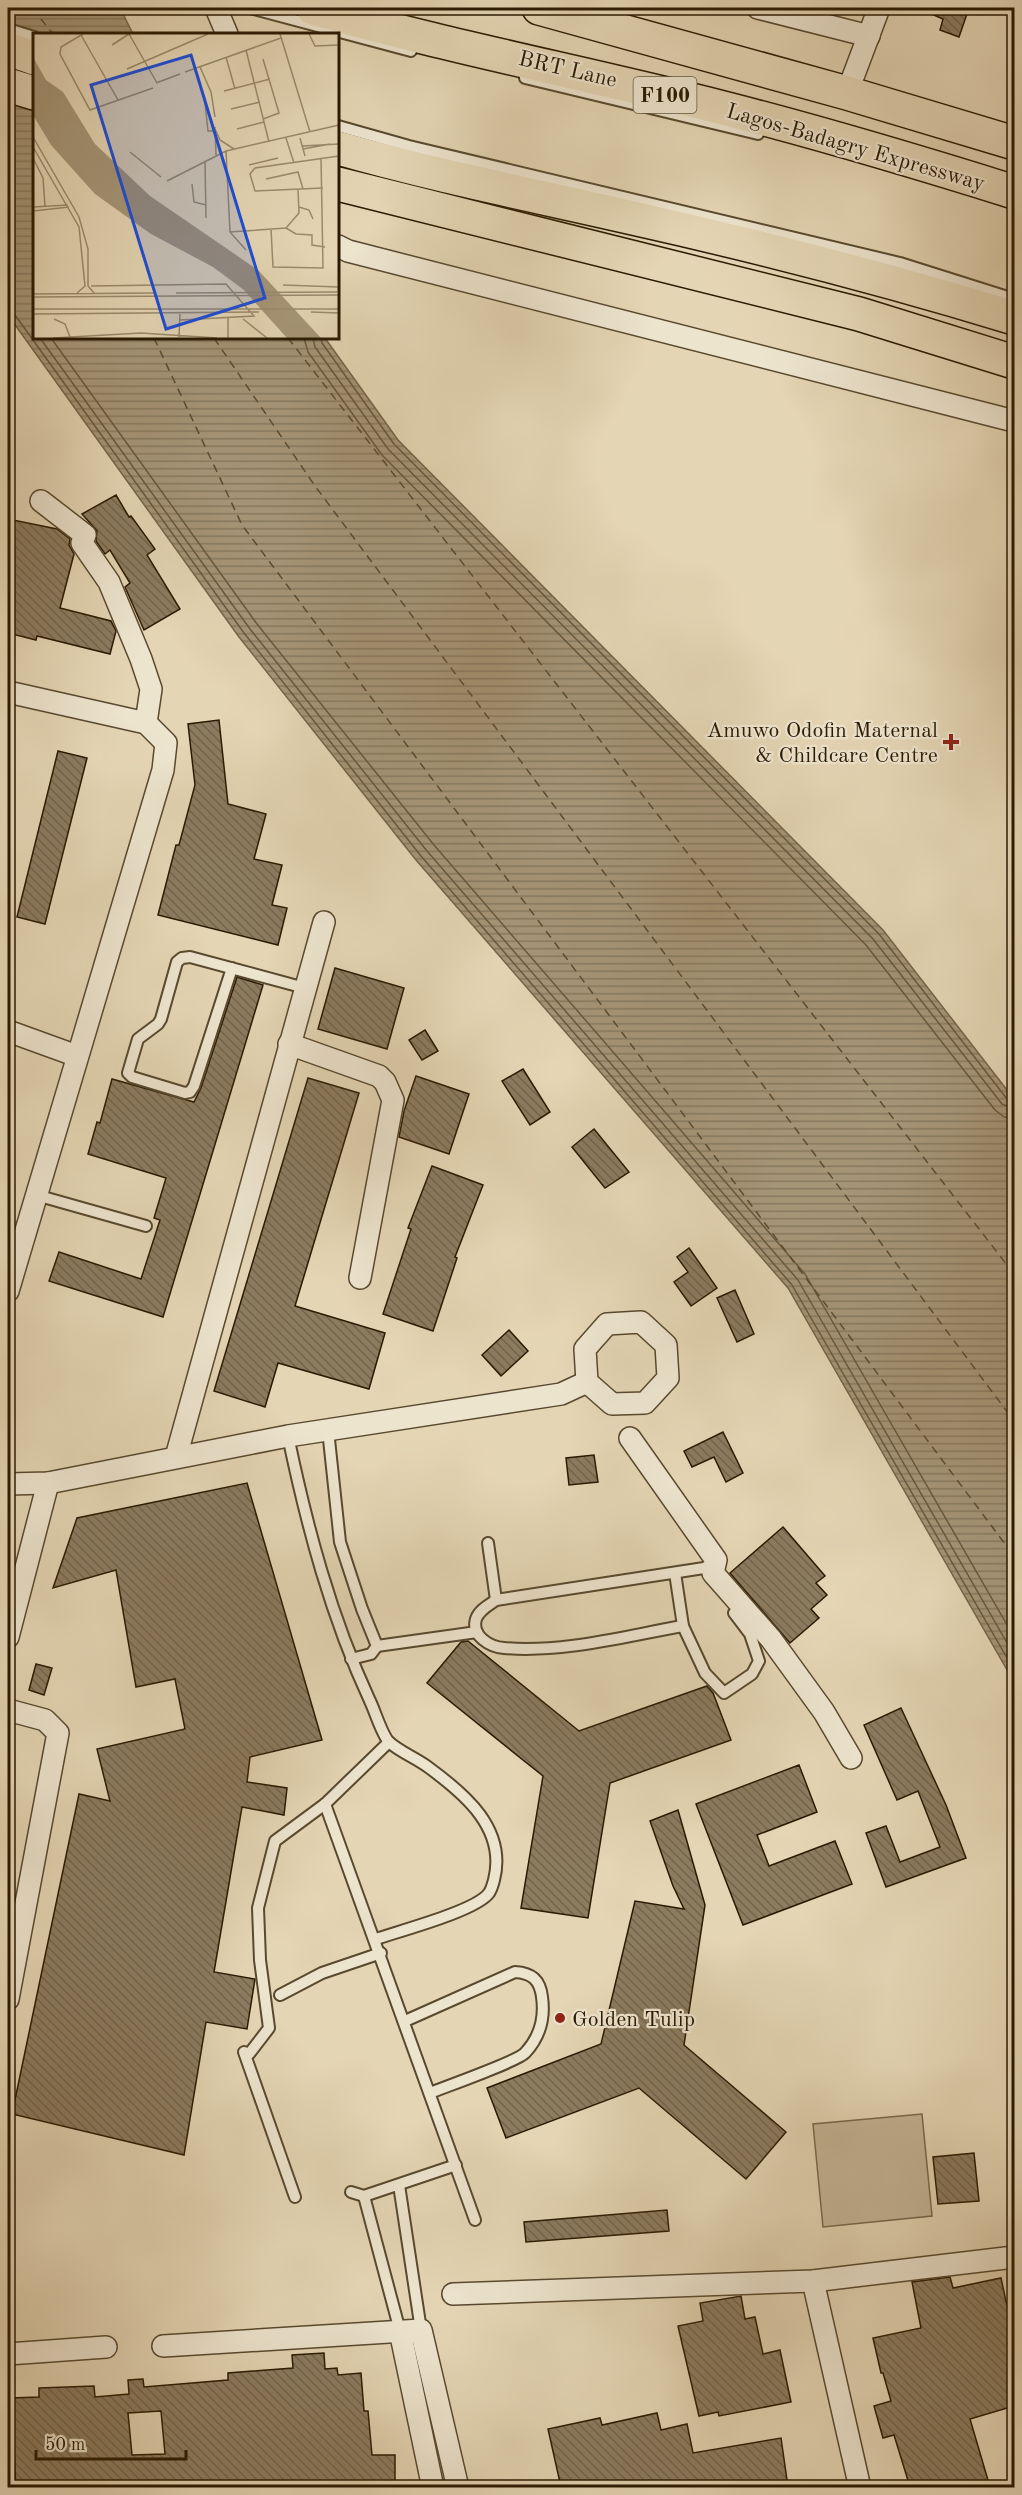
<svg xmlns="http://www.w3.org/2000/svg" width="1022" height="2495" font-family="'Old Standard TT',serif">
  <defs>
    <pattern id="water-rules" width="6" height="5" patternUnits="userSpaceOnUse" patternTransform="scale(1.5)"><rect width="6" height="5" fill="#a59577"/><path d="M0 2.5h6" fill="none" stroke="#87795f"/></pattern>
    <pattern id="building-back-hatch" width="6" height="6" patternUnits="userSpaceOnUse" patternTransform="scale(1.5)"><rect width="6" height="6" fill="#8b7b5f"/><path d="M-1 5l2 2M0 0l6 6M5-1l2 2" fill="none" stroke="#72644c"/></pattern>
  </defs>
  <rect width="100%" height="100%" fill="#e4d5b4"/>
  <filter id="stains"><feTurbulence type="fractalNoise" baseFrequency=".00333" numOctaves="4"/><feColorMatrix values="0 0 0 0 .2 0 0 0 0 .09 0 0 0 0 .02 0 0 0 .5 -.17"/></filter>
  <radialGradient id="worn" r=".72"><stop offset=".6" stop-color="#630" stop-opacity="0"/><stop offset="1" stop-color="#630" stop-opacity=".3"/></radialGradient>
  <path fill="#c4b596" stroke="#77684c" stroke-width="1.5" d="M922 2114 932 2216 823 2227 813 2124Z"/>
  <path fill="url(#water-rules)" stroke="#746448" stroke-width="1.5" d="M8 8H120L133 34H34V338H325L398 440 883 930 1014 1099V1682L788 1288 416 860 239 637 8 315Z"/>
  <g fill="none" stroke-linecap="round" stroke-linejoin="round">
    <g stroke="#68583c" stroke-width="1.5">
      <path d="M8 312 15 315 244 633 421 856 792 1285 1014 1670"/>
      <path d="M40 338 250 629 427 851 798 1280 1014 1655"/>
      <path d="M51 338 257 624 434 845 805 1274 1014 1637"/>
      <path d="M304 338 308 352 382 455 866 945 995 1110 1004 1117 1014 1118"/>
      <path d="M313 338 315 347 388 449 873 939 1002 1104 1014 1109"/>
      <path d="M321 338 322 343 394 444 879 934 1007 1099 1014 1102"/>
    </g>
    <g stroke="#5b4b31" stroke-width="1.5" stroke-dasharray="8 6" stroke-linecap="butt">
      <path d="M32 8 53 34"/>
      <path d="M154 338 242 525 1014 1556"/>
      <path d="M214 338 315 486 1014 1421"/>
      <path d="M288 338 1014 1274"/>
    </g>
  </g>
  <g fill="url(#building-back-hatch)" stroke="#2a1a02" stroke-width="1.5" fill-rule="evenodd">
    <path d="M918 8H969L959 37 940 30 943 19Z"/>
    <path d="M116 495 129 517 131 516 155 549 147 555 180 609 144 630 125 587 130 583 110 550 105 554 96 541 97 531 82 514Z"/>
    <path d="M8 519 57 529 70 539 69 545 74 554 60 608 111 621 116 631 110 654 37 636 36 640 8 633Z"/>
    <path d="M219 720 228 804 266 814 254 859 282 865 272 905 287 908 278 945 158 915 176 845H179L195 785 188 724Z"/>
    <path d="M58 751 87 758 45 924 17 917Z"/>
    <path d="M335 968 404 988 387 1049 318 1029Z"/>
    <path d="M237 977 263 985 163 1317 49 1281 59 1252 141 1279 160 1220 154 1218 166 1178 88 1154 97 1122 100 1123 112 1079 194 1102 201 1088Z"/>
    <path d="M425 1030 438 1051 422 1060 409 1040Z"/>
    <path d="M523 1069 550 1112 530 1125 502 1081Z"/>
    <path d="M416 1076 469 1094 449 1154 399 1137 404 1111Z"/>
    <path d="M308 1078 359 1093 295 1306 385 1333 369 1389 278 1363 265 1407 214 1391Z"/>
    <path d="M594 1129 629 1172 605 1188 572 1147Z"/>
    <path d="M432 1166 483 1185 455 1257 457 1258 433 1331 383 1314 411 1229 408 1228Z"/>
    <path d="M689 1248 717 1288 691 1306 674 1282 688 1272 677 1257Z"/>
    <path d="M735 1290 754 1334 737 1342 717 1298Z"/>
    <path d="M509 1330 528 1351 501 1376 482 1355Z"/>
    <path d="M723 1432 743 1473 726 1482 714 1457 692 1467 684 1451Z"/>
    <path d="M594 1455 598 1482 569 1485 566 1458Z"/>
    <path d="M247 1483 322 1740 250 1757 247 1782 287 1788 284 1815 242 1807 214 1972 255 1979 247 2029 206 2022 184 2155 12 2114 79 1794 110 1801 97 1749 185 1729 175 1679 136 1687 116 1570 53 1588 77 1518Z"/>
    <path d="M783 1527 825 1576 816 1583 827 1595 811 1609 819 1618 790 1643 730 1573Z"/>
    <path d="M468 1641 579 1731 707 1686 713 1693 731 1740 610 1783 588 1918 521 1908 543 1776 427 1683 461 1642Z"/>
    <path d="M36 1664 52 1668 44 1695 29 1690Z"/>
    <path d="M901 1708 946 1805 966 1858 886 1887 866 1833 886 1826 900 1862 940 1847 918 1791 897 1800 864 1725Z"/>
    <path d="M799 1765 817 1812 757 1835 769 1866 835 1841 852 1884 743 1925 696 1804Z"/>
    <path d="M678 1810 705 1905 684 2045 786 2132 746 2179 639 2088 506 2138 487 2088 601 2044 635 1901 684 1909 673 1886 650 1821Z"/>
    <path d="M974 2153 979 2201 938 2204 933 2157Z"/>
    <path d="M667 2210 669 2231 526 2242 524 2222Z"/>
    <path d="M950 2277 953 2288 1001 2278 1007 2306 1013 2305 1014 2314V2406L970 2419 990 2487H910L894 2435 883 2438 874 2406 891 2401 883 2373H881L873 2338 921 2328 912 2282Z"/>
    <path d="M741 2296 745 2319 755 2317 763 2354 780 2350 791 2402 719 2416 718 2412 699 2416 678 2326 703 2321 700 2303Z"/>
    <path d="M324 2353 325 2369 337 2368 338 2375 361 2373 364 2411H368L372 2455H395V2487H16L11 2398 39 2397V2388L94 2386 95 2397 129 2394 128 2380 143 2379 144 2387 228 2380V2373L293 2368 292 2355ZM161 2411 165 2454 132 2455 128 2413Z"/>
    <path d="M657 2413 661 2430 687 2424 693 2453 781 2438 788 2487H561L548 2429 600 2418 602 2425Z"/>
  </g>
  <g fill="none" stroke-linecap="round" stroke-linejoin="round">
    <g stroke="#58492e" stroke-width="14">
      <g id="service">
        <path d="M250 8 411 51"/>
        <path d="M8 29 34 37"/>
        <path d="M525 78 758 134"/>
        <path d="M338 126 409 146 900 263 1014 299"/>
        <path d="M232 968 194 1086 190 1092 185 1093 132 1077 128 1073 138 1039 158 1024 161 1019 177 962 182 958 190 957 305 988"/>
        <path d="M36 1195 146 1226"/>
        <path d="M328 1430 340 1542 362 1609 377 1646 371 1654 351 1659"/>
        <path d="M288 1436C307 1527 331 1617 370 1701 375 1711 382 1735 389 1742 400 1752 416 1758 428 1767 465 1794 507 1829 494 1880 493 1884 491 1890 489 1893 476 1911 399 1931 376 1939"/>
        <path d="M488 1543 496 1600"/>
        <path d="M675 1573 683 1626 705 1673 724 1693 752 1674 759 1661 750 1634 734 1613"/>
        <path d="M683 1626C625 1636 564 1653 504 1648 490 1647 471 1636 476 1619 479 1610 489 1605 496 1600L704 1568 716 1561"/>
        <path d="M377 1646 477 1632"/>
        <path d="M325 1804 475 2220"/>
        <path d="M280 1995 322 1973 381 1953"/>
        <path d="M405 2021 515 1972C532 1973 540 1980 542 1997 545 2018 540 2037 525 2053 516 2062 447 2086 430 2093"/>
        <path d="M399 2185 421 2330"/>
        <path d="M351 2192 364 2196 456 2165"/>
        <path d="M364 2196 400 2331"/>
        <path d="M295 2197 244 2052 249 2054 269 2028 260 1960 258 1908 275 1841 325 1804 389 1742"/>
      </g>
    </g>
    <g stroke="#58492e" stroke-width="24">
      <g id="minor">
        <path d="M216 8 227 34"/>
        <path d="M758 8 869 36"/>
        <path d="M847 93 879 8"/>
        <path d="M338 246 348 251 1014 421"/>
        <path d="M41 501 85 535 82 543 109 582 141 659 151 689 146 723"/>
        <path d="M8 692 146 723 166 743 163 770 8 1291"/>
        <path d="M8 1031 77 1056"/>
        <path d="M289 1044 379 1076 385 1082 393 1100 360 1278"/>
        <path d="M641 1322 666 1345 668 1378 645 1403 612 1404 587 1382 585 1349 607 1324Z"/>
        <path d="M630 1438 716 1560 713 1573 771 1639 824 1712 851 1758"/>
        <path d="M176 1457 324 922"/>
        <path d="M8 1484 48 1483 288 1436 561 1394 587 1382"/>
        <path d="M8 1637 48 1483"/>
        <path d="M8 1710 45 1720 58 1733 8 1999"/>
        <path d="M813 2281 860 2488"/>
        <path d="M453 2294 813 2281 1014 2257"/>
        <path d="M400 2331 433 2488"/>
        <path d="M163 2346 421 2330 458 2488"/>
        <path d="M8 2354 106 2347"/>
      </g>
    </g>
    <g stroke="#2a1a02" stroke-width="36">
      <g id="primary">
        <path d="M539 8 847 93 1014 143"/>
        <path d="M8 85 34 93"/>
        <path d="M338 184 859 314 1014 362"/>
      </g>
    </g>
    <g stroke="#2a1a02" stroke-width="36">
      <g id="motorway">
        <path d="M313 8C448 47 586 73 723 108 821 133 918 162 1014 192"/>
        <path d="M8 49 34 58"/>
        <path d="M338 148C439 177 543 197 646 221 770 249 893 281 1014 318"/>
      </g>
    </g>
    <use href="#service" stroke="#ede4ce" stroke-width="10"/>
    <use href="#minor" stroke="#ede4ce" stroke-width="21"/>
    <use href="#primary" stroke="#e4d5b4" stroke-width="33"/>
    <use href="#motorway" stroke="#e4d5b4" stroke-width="33"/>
  </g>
  <g fill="#8f2418" stroke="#ede4ce" stroke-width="2">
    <path d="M948 733h6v6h6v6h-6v6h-6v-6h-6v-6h6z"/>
    <circle cx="560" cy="2018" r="6"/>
  </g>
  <g text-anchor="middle" stroke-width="4.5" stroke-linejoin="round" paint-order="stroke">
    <rect fill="#ede4ce" stroke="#64573f" stroke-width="1.5" x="633.5" y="77" width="63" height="36" rx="4.5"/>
    <g font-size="21" font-weight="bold" fill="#2a1a02">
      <text x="665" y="102">F100</text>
    </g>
    <g font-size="22" fill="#2a1a02" stroke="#ede4ce">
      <text transform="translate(568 68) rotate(13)" y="8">BRT Lane</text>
      <text transform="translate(856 146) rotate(16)" y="8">Lagos-Badagry Expressway</text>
    </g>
    <g font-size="22" fill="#2a1a02" stroke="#ede4ce" text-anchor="end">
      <text x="938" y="737">Amuwo Odofin Maternal<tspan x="938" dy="25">&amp; Childcare Centre</tspan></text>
      <text x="572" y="2026" text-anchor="start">Golden Tulip</text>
    </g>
  </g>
  <g transform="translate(33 33)">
    <rect width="306" height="306" fill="#e4d5b4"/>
    <path d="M0 24 13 47 30 59 62 111 117 163 225 237 288 305H254L211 257 180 234 118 201 62 161 18 112 0 82Z" fill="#a59577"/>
    <path fill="none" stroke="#a59577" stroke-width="3" d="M0 42 50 116 193 221 225 256M0 51 43 122 226 258M0 64 39 131 218 258M246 279 269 305M253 280 281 305"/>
    <path fill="none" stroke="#9a8a6d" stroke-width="1.5" d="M50 1 28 14 27 21 57 77 120 55M96 1 124 50M247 1 277 99M276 1 282 13 306 12M48 2 85 67M79 12 96 1M213 17 236 109M193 24 202 56M167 34 178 59 182 84M94 36 175 1M152 39 248 5M123 50 147 41M191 58 237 46M172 70 175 98H183L187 107 201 116M198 76 227 69M230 86 246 80 230 26M182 94 183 122M204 96 231 89M0 104 46 184 55 216V253L61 260M253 105 261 130M267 105 272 123M269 113 306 111M0 114 46 194 52 253 44 260M270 116 297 111M193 118 197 199 253 195 266 180 265 156M97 119 128 144M0 125 10 145 12 173M172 129 173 185M216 132 245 125M233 146 265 139 270 156M134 148 193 118 306 92M159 151 161 169 173 172M290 155 222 158 217 141 222 135 306 123M0 174 35 172M266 174 276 177 280 186M0 178 36 174M253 195 263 201 279 202V212L292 214M238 196 240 234 290 235 288 125M197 199 213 217M250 252 306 254M58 253 193 251 221 283 147 287M143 260 304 259M0 261 121 260M0 264 306 262M0 276H306M278 279 306 280M0 281 226 279M21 286 32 291 37 304M210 286 234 305M146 304 147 281M20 305 108 300 184 305M195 305V285"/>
    <path fill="#1d4ed8" fill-opacity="0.15" stroke="#1d4ed8" stroke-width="3" d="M158 22 232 265 133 296 58 52Z"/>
    <rect width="306" height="306" fill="none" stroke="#2a1a02" stroke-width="3"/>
  </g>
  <rect width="1022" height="2495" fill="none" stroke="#e4d5b4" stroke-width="30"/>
  <rect x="9" y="9" width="1004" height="2477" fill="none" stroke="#2a1a02" stroke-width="3"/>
  <rect x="15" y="15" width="992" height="2465" fill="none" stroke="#2a1a02" stroke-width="1.5"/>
  <path d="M36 2450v9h150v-9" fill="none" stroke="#2a1a02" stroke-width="3"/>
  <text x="45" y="2450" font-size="18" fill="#2a1a02" stroke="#ede4ce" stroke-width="4.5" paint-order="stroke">50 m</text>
  <rect width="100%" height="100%" filter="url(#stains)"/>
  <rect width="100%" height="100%" fill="url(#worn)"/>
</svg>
